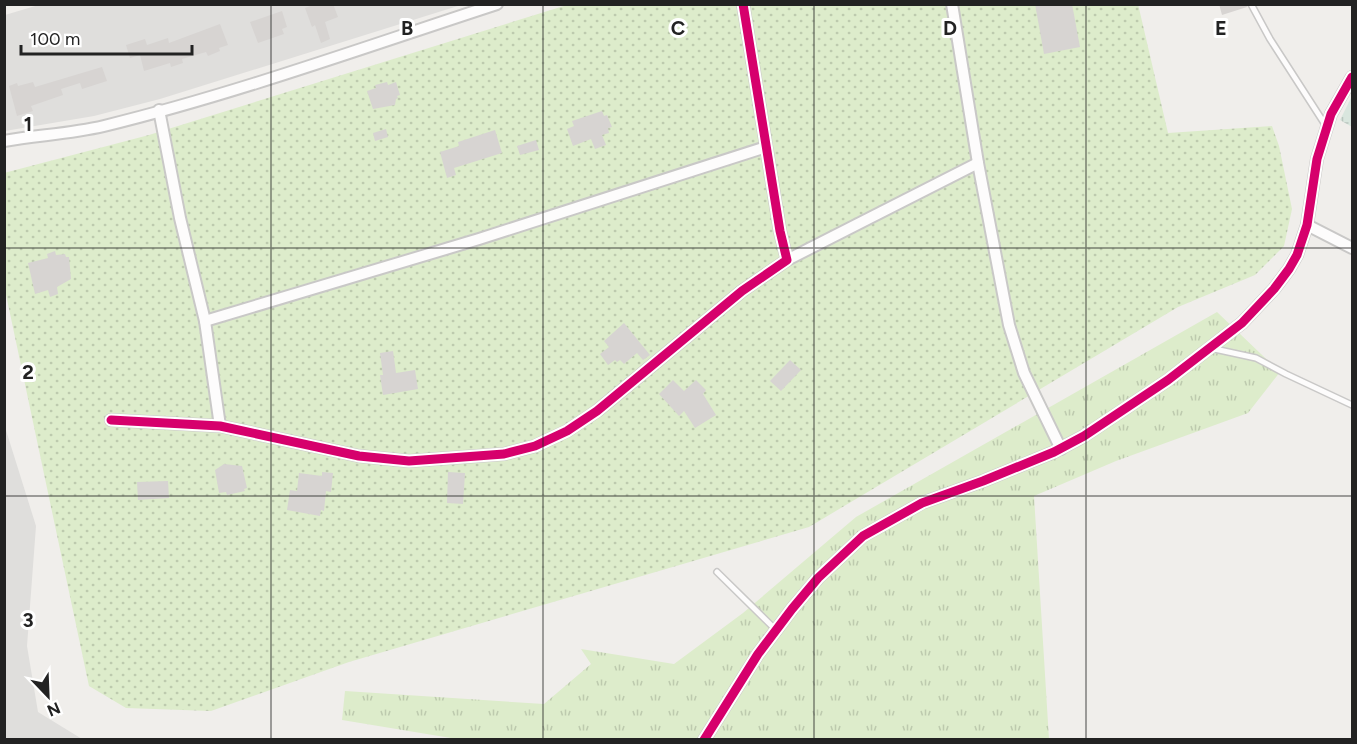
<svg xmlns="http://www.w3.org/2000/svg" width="1357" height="744" font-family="Figtree,sans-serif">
  <defs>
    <pattern id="grass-tufts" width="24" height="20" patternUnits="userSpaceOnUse" patternTransform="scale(1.5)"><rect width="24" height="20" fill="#ddeccb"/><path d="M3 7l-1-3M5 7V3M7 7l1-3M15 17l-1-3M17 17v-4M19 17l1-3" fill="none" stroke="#bdcaae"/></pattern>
    <pattern id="wetland-marsh" width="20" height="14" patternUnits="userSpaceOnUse" patternTransform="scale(1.5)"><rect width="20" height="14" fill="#d9e6de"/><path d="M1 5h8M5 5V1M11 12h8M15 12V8" fill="none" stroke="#bac5be"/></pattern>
    <pattern id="garden-dots" width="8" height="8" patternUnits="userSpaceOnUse" patternTransform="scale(1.5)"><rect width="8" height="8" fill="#ddeccb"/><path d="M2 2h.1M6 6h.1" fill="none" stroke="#bdcaae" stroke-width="1.8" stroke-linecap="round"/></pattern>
  </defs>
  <rect width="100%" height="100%" fill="#f0eeeb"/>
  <g fill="#dfdedc">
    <path d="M42 4 461 5 160 99 94 116 5 131V15Z"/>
    <path d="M5 427 36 526 27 646 38 712 82 739H5Z"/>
  </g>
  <path fill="url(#grass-tufts)" d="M1217 312 1280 372 1248 413 1116 461 1034 496 1049 739 463 740 342 720 345 691 544 704 591 664 581 649 674 664 743 613 856 517Z"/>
  <path fill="url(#wetland-marsh)" d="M1352 96V127L1340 120Z"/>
  <path fill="url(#garden-dots)" d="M1138 4 1168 133 1272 126 1279 146 1292 209 1284 246 1255 275 1178 307 809 527 349 662 211 711 126 708 89 686 5 290 4 173 149 135 567 5Z"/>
  <g fill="#d7d4d2">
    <path d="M316 4H333L338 17 325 22 330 39 321 43 315 25 312 27 305 8Z"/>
    <path d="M1035 4H1072L1080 47 1044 54Z"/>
    <path d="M1219 4H1246L1247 7 1222 15Z"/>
    <path d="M282 11 287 27 282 29 284 34 258 43 250 22Z"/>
    <path d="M220 24 228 45 219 48 220 51 208 56 206 52 182 59 183 63 171 67 170 63 144 71 140 55 130 58 126 45 145 39 147 45 168 38 169 43Z"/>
    <path d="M102 67 107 81 82 89 80 83 61 89 63 95 31 106 33 111 17 116 9 86 17 83 18 86 33 82 35 87Z"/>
    <path d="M387 82 388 85 396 82 400 95 397 96 398 98 396 99 395 105 373 109 367 91 376 88 375 85Z"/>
    <path d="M602 111 604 116 607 115 612 127 608 128 609 133 602 135 606 145 595 149 591 139 573 146 567 129 574 126 572 121Z"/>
    <path d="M386 129 388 137 375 141 373 133Z"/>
    <path d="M495 130 502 153 454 168 456 175 447 178 440 152 459 146 458 142Z"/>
    <path d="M536 140 539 150 520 155 517 146Z"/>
    <path d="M55 251 56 255 65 254 66 257H69L71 279 57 287 58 294 50 297 48 290 35 294 28 263 48 258 47 254Z"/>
    <path d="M624 323 650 355 643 360 637 353 624 364 620 360 617 362 615 360 608 365 600 354 609 347 604 341Z"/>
    <path d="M393 351 396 373 415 370 418 389 383 395 380 375H383L380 353Z"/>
    <path d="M790 360 801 370 781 391 770 381Z"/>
    <path d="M673 380 684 391 696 380 706 390 703 394 716 415 695 428 684 411 679 416 659 394Z"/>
    <path d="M224 464 242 466 247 488 244 489 245 491 227 495 226 492 219 493 215 470Z"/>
    <path d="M322 472 333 473 331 492 326 491 324 511 321 510 320 516 287 510 290 490 297 491 299 473 322 476Z"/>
    <path d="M448 472 465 473 463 504 447 503Z"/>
    <path d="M168 481 169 498 138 500 137 482Z"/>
  </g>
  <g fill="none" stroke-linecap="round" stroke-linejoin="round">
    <g stroke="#c9c8c7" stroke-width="8">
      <g id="service">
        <path d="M1251 4 1270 39 1326 126"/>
        <path d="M1210 348 1256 358 1286 374 1352 405"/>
        <path d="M717 572 776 630"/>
      </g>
    </g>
    <g stroke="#c9c8c7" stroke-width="14">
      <g id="minor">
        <path d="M952 4 978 163 1009 325 1024 373 1061 449"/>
        <path d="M159 110 180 218 205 321 220 426"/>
        <path d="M4 141C38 135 70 134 104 126 235 94 368 46 497 4"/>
        <path d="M1307 225 1352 248"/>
        <path d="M787 260 978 163"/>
        <path d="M205 321 479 239 766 147"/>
        <path d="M111 420 220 426 359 456 409 461 504 454 535 446 567 431 597 411 742 291 787 260 780 231 743 4"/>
        <path d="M704 740 758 654 792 609 818 578 863 536 922 503 983 481 1054 452 1084 436 1168 380 1242 323 1274 289 1289 269 1297 255 1307 225 1317 159 1331 114 1352 77"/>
      </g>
    </g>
    <use href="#service" stroke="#fdfcfc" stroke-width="5"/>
    <use href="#minor" stroke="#fdfcfc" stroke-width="10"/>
    <g stroke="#fff" stroke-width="13">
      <g id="cycleway">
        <path d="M111 420 220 426 359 456 409 461 504 454 535 446 567 431 597 411 742 291 787 260 780 231 743 4"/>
        <path d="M704 740 758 654 792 609 818 578 863 536 922 503 983 481 1054 452 1084 436 1168 380 1242 323 1274 289 1289 269 1297 255 1307 225 1317 159 1331 114 1352 77"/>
      </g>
    </g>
    <use href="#cycleway" stroke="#d6006c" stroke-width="9"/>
  </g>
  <path fill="none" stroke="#222" stroke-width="1.5" stroke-opacity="0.55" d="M271 4V740M543 4V740M814 4V740M1086 4V740M4 248H1352M4 496H1352"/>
  <g font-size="20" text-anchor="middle" font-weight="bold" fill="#222" stroke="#fff" stroke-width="6" stroke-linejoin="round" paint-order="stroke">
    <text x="407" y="35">B</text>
    <text x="678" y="35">C</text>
    <text x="950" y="35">D</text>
    <text x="1221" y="35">E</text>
    <text x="28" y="131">1</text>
    <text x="28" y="379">2</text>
    <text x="28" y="627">3</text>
  </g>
  <rect width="1357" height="744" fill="none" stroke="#222222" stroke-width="12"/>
  <g transform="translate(48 696) rotate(157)" stroke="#ffffff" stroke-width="4.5" paint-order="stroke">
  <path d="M0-4.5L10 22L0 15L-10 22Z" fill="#222222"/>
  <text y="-9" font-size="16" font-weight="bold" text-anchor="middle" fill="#222222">N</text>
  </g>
  <path d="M21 45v9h171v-9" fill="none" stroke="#222222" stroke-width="3"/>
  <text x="30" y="45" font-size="18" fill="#222222" stroke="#ffffff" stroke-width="4.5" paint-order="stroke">100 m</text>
</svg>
